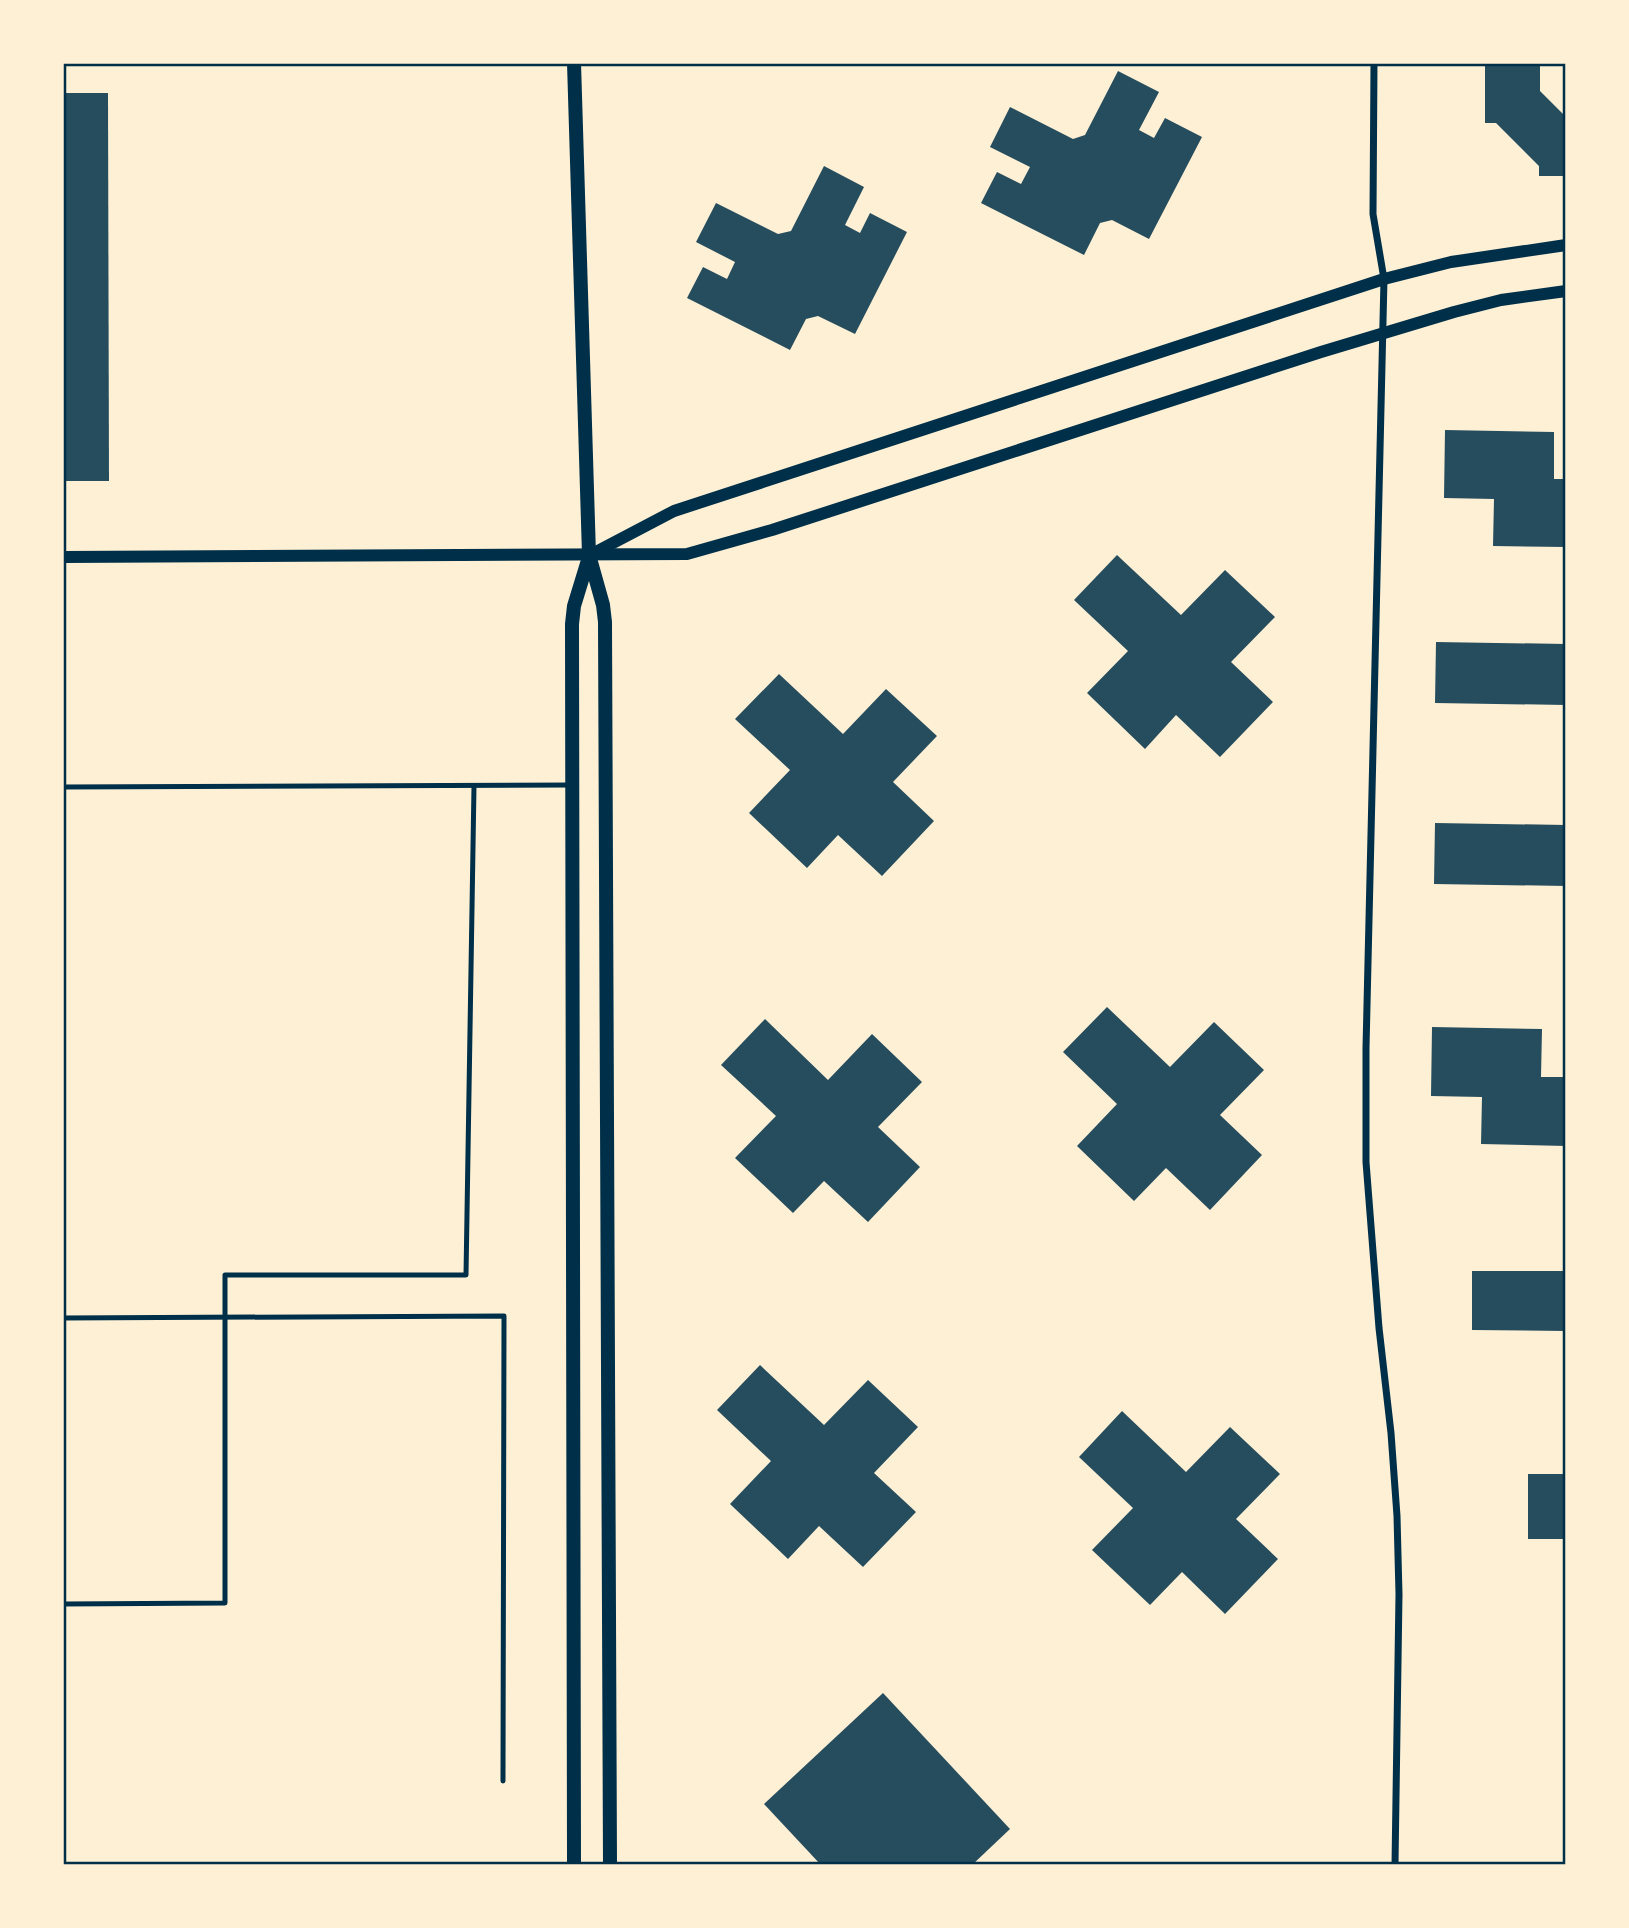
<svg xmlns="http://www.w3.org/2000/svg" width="1629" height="1928" font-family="Overpass,sans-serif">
  <rect width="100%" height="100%" fill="#fdf0d5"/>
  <g fill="#264d5e">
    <path d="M1485 63H1540V91L1566 117V176H1539V166L1496 123H1485Z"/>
    <path d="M1118 71 1159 92 1139 130 1154 138 1165 118 1202 137 1149 239 1112 220 1100 223 1084 255 981 203 997 172 1021 184 1030 167 990 147 1010 107 1073 139 1085 135Z"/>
    <path d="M63 93H108L109 481H63Z"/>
    <path d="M824 166 864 187 845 225 860 233 870 213 907 232 855 334 818 316 806 319 790 350 687 298 703 267 727 279 735 262 696 242 716 203 778 234 791 231Z"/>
    <path d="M1445 430 1554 432V479H1566V547L1493 546 1494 499 1444 498Z"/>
    <path d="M1117 555 1181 615 1225 570 1275 617 1231 662 1273 702 1220 757 1176 715 1145 749 1087 693 1128 651 1074 600Z"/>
    <path d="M1436 642 1566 644V705L1435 703Z"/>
    <path d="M779 674 843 734 886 689 937 736 893 782 934 821 882 876 838 835 807 868 749 813 790 770 735 719Z"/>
    <path d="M1435 823 1566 825V886L1434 884Z"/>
    <path d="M1107 1007 1170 1067 1214 1022 1264 1070 1220 1115 1262 1155 1210 1210 1166 1168 1134 1201 1077 1146 1117 1104 1063 1052Z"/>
    <path d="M765 1019 828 1080 872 1034 922 1082 878 1127 920 1167 868 1222 824 1181 793 1213 735 1158 776 1116 721 1065Z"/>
    <path d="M1432 1027 1542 1029 1541 1077H1566V1146L1481 1144 1482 1097 1431 1096Z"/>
    <path d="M1472 1271H1566V1331L1472 1330Z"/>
    <path d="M760 1365 824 1425 868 1380 918 1427 874 1473 916 1512 863 1567 819 1526 788 1559 730 1504 771 1461 717 1410Z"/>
    <path d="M1122 1411 1186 1472 1230 1427 1280 1474 1236 1519 1278 1559 1225 1614 1182 1572 1150 1605 1092 1550 1133 1508 1079 1457Z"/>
    <rect x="1528" y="1474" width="38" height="65"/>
    <path d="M883 1693 1010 1829 972 1865H821L764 1804Z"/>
  </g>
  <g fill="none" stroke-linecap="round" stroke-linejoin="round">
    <g stroke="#003049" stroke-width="5">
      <path d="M63 787 572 785"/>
      <path d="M63 1318 504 1316 503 1781"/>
      <path d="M63 1604 225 1603V1275H466L474 786"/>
    </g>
    <path stroke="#003049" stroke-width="7" d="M1374 63 1373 214 1384 279 1366 1048V1162L1379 1328 1391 1433 1397 1516 1399 1594 1395 1865"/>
    <g stroke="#003049" stroke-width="12">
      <path d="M592 554 674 511 1384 279 1451 262 1566 245"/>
      <path d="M63 557 687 554 772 530 1321 352 1454 312 1501 300 1566 291"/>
    </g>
    <g stroke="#003049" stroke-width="14">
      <path d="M574 63 589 555 603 605 605 622 610 1865"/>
      <path d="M574 1865 572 624 574 606 589 557"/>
    </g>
  </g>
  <rect width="1629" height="1928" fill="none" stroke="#fdf0d5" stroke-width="130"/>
  <rect x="65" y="65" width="1499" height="1798" fill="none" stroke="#003049" stroke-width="2.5"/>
</svg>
